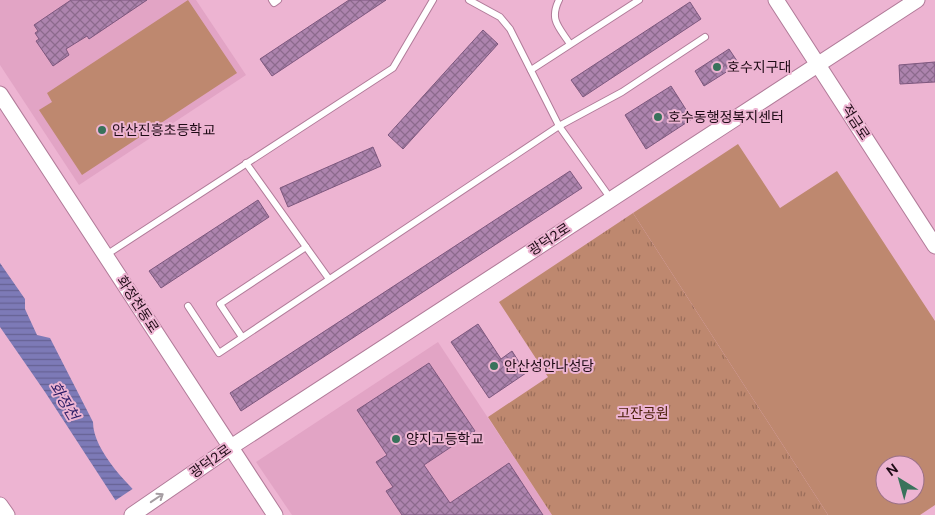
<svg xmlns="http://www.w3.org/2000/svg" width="935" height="515" font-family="'DM Sans','Noto Sans KR',sans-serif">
  <defs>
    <pattern id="park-tufts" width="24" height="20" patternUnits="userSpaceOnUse" patternTransform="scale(1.25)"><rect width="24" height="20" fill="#be886f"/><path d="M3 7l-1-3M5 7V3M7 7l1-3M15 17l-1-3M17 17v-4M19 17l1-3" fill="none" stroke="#9a6d5a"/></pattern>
    <pattern id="water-rules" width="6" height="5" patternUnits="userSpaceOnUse" patternTransform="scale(1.25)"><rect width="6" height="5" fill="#7d7ab7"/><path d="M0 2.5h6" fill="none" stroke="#666294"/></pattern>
    <pattern id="building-cross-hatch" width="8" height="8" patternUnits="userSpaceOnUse" patternTransform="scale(1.25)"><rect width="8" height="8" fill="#ad84ae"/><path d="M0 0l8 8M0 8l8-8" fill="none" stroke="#8c6a8d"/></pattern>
  </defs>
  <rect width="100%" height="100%" fill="#edb4d2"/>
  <g fill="#e2a4c5">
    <path d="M0 0H196L246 75 79 185 0 65Z"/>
    <path d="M438 342 552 515H292L256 462Z"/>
  </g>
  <path fill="url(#park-tufts)" d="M633 213 828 515H552L488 417 548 377 499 302Z"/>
  <g fill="#be886f" fill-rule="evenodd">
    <path d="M188 0 237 73 82 175 39 110 52 102 47 93Z"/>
    <path d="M738 144 780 208 837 171 935 321V505L920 515H828L633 213ZM885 465H915V495H885Z"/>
  </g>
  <path fill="url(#water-rules)" d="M0 263 25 299V309L37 335 50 338 93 422C93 454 137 494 160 515H125L45 392 0 327Z"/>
  <path fill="#edb4d2" d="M134 488 161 513 162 515H122L113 502Z"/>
  <g fill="url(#building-cross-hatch)" stroke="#7d577e">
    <path d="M71 0H147L89 39 87 36 66 49 69 55 53 66 36 41 39 39 35 33 38 31 34 25Z"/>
    <path d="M349 0H386L272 76 260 59Z"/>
    <path d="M690 2 701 19 583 97 571 80Z"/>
    <path d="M483 30 498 44 403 149 388 135Z"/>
    <path d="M729 49 739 64 704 86 695 71Z"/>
    <path d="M935 62V82L900 84 899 65Z"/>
    <path d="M671 86 692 119 646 149 625 115Z"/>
    <path d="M373 147 381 166 288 207 280 188Z"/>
    <path d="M570 171 582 188 241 411 230 393Z"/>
    <path d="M258 200 269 217 161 288 149 271Z"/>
    <path d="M478 324 501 359 512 351 526 373 489 398 451 342Z"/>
    <path d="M429 363 475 431 424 465 450 503 509 463 543 515H402L386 491 393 487 376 462 387 455 357 410Z"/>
  </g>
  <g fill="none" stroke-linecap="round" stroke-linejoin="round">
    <g stroke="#b17b99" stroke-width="8">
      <g id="service">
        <path d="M272 0 274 3 278 0"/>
        <path d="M469 0 500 17 510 29 559 126 611 199"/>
        <path d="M559 0C549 20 559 27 570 44"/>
        <path d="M531 70 639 0"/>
        <path d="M246 163 329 279"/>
        <path d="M106 255 393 68 433 0"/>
        <path d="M188 306 219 353 559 126 622 92 705 37"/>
        <path d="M242 337 220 304 306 247"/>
      </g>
    </g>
    <g stroke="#b17b99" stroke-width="17">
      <g id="tertiary">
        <path d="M776 0 935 246"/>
        <path d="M0 94 275 515"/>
        <path d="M0 505 7 515"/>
        <path d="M132 515 231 447 917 0"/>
      </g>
    </g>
    <use href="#service" stroke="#fff" stroke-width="6"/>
    <use href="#tertiary" stroke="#fff" stroke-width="15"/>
  </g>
  <defs><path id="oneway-shaft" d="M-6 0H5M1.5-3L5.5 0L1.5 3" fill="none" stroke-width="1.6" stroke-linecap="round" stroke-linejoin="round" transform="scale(1.25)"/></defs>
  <use stroke="#a59da2" href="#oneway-shaft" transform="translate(157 498) rotate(-34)"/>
  <g fill="#38725b" stroke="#edb4d2" stroke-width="2">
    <circle cx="717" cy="67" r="5"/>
    <circle cx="658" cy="117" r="5"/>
    <circle cx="102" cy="130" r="5"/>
    <circle cx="494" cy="366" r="5"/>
    <circle cx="396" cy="439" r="5"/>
  </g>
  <g text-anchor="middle" stroke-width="4" stroke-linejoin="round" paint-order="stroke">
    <g font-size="14" fill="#1f0b16" stroke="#edb4d2" text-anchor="start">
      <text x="727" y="72">호수지구대</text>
      <text x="668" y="122">호수동행정복지센터</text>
      <text x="112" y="135">안산진흥초등학교</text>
      <text x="504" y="371">안산성안나성당</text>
      <text x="406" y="444">양지고등학교</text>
    </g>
    <g font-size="14" fill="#1f0b16" stroke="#edb4d2">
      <text transform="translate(856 122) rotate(57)" y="5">적금로</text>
      <text transform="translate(549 239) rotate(-33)" y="5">광덕2로</text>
      <text transform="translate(138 304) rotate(57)" y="5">화정천동로</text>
      <text transform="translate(210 461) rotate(-35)" y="5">광덕2로</text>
    </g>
    <g font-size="14" fill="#4c210b" stroke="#edb4d2">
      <text x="643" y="418">고잔공원</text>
    </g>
    <g font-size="15" font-style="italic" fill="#2a1b64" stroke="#edb4d2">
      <text transform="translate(64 401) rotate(59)" y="5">화정천</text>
    </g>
  </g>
  <g transform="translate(900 480) rotate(323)"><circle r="24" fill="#edb4d2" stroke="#9b7087"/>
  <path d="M0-4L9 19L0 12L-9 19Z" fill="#38725b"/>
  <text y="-8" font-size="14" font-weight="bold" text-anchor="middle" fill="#1f0b16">N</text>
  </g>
</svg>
